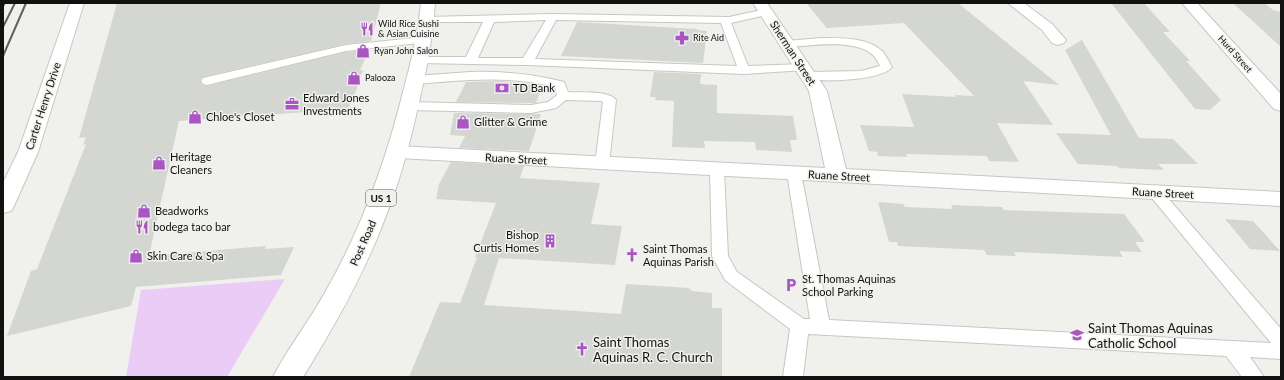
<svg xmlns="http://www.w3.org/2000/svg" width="1284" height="380" font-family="Lato,sans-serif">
  <rect width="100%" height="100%" fill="#f0f1ed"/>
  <path fill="#ebccf6" d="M285 279 227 377H126L141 290Z"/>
  <g fill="#d4d6d2">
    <path d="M117 3H381L371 41 346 44 203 77 200 80 202 85 207 86 346 52 369 50 360 70H363L356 91 348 109 179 121 149 256 266 246 265 249 294 247 281 275 136 287 131 306 7 336 31 271 37 269 86 144 83 145 86 137 79 138Z"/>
    <path d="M806 3H958L1059 85 1023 81 1053 125 997 123 1019 162 989 161 987 156 906 154 907 157 878 156 877 152 869 151 860 125 914 127 902 94 956 97 955 95 974 96 904 23 827 28Z"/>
    <path d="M1111 3H1144L1170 32H1163L1190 61H1186L1221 100 1210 110 1195 109Z"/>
    <path d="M1233 3H1265L1273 10 1281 12V47Z"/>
    <path d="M577 22 697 29V30L707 31 703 63 561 56Z"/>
    <path d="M1082 40 1139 138 1173 139 1198 164H1158L1164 170 1119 168 1117 166 1078 164 1056 133 1111 135 1065 50Z"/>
    <path d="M654 72 701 74 700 84 717 85V113L793 116 797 140H790L792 152 756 150 755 142 704 141 705 148 672 147 674 101 655 100 656 97H650Z"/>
    <path d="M503 81 542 86 536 103 456 102 466 82Z"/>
    <path d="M454 113 531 114H541L529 151 459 148 465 136 450 135Z"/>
    <path d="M451 162 524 166 520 178 600 183 591 224 622 226 615 265 499 258 484 305 621 314 626 284 689 288 692 291 712 293V308H722V377H409L440 302 460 303 477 257H475L496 203 436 199 439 184Z"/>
    <path d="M878 202 903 204 905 207 953 209 951 205 1002 207 1004 210 1124 214 1145 242H1135L1142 252 1119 251 1123 257 1014 252 1016 256 987 255 984 250 898 246 897 242H889Z"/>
    <path d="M1225 219 1253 221 1280 251 1250 249Z"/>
  </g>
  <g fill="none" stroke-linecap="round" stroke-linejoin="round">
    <g stroke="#c6c7c4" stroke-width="2">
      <g id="lane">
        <path d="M766 9 770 10 771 12 770 14 731 23 748 66 803 64 807 66 809 68 807 70 744 74 527 65 420 63 416 62 414 60 416 58 420 57H466L483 22H423L422 20 427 17 553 14 729 17ZM546 20 523 58H478L494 22ZM556 20 721 23 737 66 535 59Z"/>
        <path d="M424 37 429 40 428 42 346 51 207 85 203 84 201 81 203 78 346 45Z"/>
        <path d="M821 38C840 38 867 37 882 51 886 55 889 62 892 67 882 81 821 82 805 79L803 76 805 73 809 72 861 71 880 66C878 62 876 58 873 55 854 38 811 46 787 47L781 44 787 41Z"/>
        <path d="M470 72C503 71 533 74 564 82L568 92C580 93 609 90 616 100L609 164 607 167 602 168 597 167 595 164 603 102 601 101 566 100 556 108 531 113 410 110 405 109 404 106 405 103 410 102 531 105 548 102 557 95 555 87C509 75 462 80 415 84L411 83 409 80 411 77 415 76Z"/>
        <path d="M717 166 722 167 724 170 728 256 737 272 804 319H810L787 173 789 170 794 169 799 170 801 173 829 320 1271 343 1147 192 1150 189 1155 187 1160 189 1281 329V359L1250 357 1264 377H1242L1226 356 808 334 803 377H783L790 329 725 280 712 256 710 170 712 167Z"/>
      </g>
    </g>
    <g stroke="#c6c7c4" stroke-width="2">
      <g id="street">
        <path d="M70 3H84L38 152 14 206 11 211 3 213V183L18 152Z"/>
        <path d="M753 3H767L827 91 846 169 1281 192V206L398 158 391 156 388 152 391 148 398 146 825 168 809 91Z"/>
        <path d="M1008 3H1024L1052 24 1066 40 1064 43 1058 45 1052 43 1042 30Z"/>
        <path d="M1182 3H1197L1281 94V111L1274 109Z"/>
      </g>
    </g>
    <g stroke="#c6c7c4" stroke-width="2">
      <path id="primary" d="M421 3H435C433 33 428 63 421 93 412 136 401 179 384 221 363 276 334 327 303 377H273C289 346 311 319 327 289 362 227 386 161 403 92 411 63 418 33 421 3Z"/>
    </g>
    <use href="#lane" fill="#fff" fill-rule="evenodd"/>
    <use href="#street" fill="#fff" fill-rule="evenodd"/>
    <use href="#primary" fill="#fff" fill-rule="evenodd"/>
    <g stroke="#616260" stroke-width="2">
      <path d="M3 6 5 3"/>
      <path d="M3 27 15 3"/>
      <path d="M3 56 26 3"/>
    </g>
  </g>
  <defs>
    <g id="restaurant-bare" transform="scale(1.08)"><path d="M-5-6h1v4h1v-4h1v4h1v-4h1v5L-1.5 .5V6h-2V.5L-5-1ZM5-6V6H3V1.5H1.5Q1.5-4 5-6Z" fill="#aa55c4" stroke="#f0f1ed" stroke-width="2.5" paint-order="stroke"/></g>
    <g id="pharmacy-bare" transform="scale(1.08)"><path d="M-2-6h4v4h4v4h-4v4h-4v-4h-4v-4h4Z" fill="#aa55c4" stroke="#f0f1ed" stroke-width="2.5" paint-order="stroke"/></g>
    <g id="shop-bare" transform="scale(1.08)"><path d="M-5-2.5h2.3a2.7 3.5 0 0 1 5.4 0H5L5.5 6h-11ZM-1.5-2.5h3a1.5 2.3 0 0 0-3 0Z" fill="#aa55c4" stroke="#f0f1ed" stroke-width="2.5" paint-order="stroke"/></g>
    <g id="bank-bare" transform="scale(1.08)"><path d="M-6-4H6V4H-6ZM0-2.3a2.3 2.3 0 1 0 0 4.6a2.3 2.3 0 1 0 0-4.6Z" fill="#aa55c4" stroke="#f0f1ed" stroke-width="2.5" paint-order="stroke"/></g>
    <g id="office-bare" transform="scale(1.08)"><path d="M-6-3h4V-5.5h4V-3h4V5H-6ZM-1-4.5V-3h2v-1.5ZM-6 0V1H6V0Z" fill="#aa55c4" stroke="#f0f1ed" stroke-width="2.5" paint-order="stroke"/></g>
    <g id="building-bare" transform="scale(1.08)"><path d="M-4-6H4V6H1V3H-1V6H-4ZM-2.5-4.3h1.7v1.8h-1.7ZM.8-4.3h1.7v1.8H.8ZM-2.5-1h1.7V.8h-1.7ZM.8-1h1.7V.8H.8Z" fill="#aa55c4" stroke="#f0f1ed" stroke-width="2.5" paint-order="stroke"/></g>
    <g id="church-bare" transform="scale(1.08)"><path d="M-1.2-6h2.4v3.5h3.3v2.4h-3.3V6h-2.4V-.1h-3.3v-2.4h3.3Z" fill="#aa55c4" stroke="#f0f1ed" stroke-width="2.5" paint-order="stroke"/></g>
    <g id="parking-bare" transform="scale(1.08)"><path d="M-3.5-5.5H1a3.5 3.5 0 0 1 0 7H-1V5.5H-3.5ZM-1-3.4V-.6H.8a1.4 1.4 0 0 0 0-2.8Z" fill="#aa55c4" stroke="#f0f1ed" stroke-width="2.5" paint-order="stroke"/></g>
    <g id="school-bare" transform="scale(1.08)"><path d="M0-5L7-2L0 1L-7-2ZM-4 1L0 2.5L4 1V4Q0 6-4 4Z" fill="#aa55c4" stroke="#f0f1ed" stroke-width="2.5" paint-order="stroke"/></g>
  </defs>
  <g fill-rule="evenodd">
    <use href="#restaurant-bare" x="367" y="29"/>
    <use href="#pharmacy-bare" x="682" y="38"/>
    <use href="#shop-bare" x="363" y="51"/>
    <use href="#shop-bare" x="354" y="78"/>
    <use href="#bank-bare" x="502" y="88"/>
    <use href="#office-bare" x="292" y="104"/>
    <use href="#shop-bare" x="195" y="117"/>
    <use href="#shop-bare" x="463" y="122"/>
    <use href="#shop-bare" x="159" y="163"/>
    <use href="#shop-bare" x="144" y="211"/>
    <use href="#restaurant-bare" x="142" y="227"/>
    <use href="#building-bare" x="550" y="241"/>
    <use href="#church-bare" x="632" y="255"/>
    <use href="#shop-bare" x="136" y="256"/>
    <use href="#parking-bare" x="791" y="285"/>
    <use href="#school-bare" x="1077" y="335"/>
    <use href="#church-bare" x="582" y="349"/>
  </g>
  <g text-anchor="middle" stroke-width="3" stroke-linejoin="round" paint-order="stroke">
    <g font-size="9" fill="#101110" stroke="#f0f1ed" text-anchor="start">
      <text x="378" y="27">Wild Rice Sushi<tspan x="378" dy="10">&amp; Asian Cuisine</tspan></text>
      <text x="693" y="41">Rite Aid</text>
      <text x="374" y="54">Ryan John Salon</text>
      <text x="365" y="81">Palooza</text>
    </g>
    <g font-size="9" fill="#101110" stroke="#f0f1ed">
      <text transform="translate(1235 54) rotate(48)" y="3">Hurd Street</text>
    </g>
    <rect fill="#f0f1ed" stroke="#535452" stroke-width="1" x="366" y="190" width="30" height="16" rx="3"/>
    <g font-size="10" font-weight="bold" fill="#101110">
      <text x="381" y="202">US 1</text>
    </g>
    <g font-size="11" fill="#101110" stroke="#f0f1ed">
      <text transform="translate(793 53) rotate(57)" y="4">Sherman Street</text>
      <text transform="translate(43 106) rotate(-72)" y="4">Carter Henry Drive</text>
      <text transform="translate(516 159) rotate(3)" y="4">Ruane Street</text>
      <text transform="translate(839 176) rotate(3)" y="4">Ruane Street</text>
      <text transform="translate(1163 193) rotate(3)" y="4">Ruane Street</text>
      <text transform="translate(363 243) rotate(-66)" y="4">Post Road</text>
    </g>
    <g font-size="11" fill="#101110" stroke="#f0f1ed" text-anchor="start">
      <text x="513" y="92">TD Bank</text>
      <text x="303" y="102">Edward Jones<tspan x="303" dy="13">Investments</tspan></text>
      <text x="206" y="121">Chloe's Closet</text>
      <text x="474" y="126">Glitter &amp; Grime</text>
      <text x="170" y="161">Heritage<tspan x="170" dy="13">Cleaners</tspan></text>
      <text x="155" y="215">Beadworks</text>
      <text x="153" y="231">bodega taco bar</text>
      <text x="539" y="239" text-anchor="end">Bishop<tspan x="539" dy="13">Curtis Homes</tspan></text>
      <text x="643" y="253">Saint Thomas<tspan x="643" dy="13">Aquinas Parish</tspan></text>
      <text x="147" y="260">Skin Care &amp; Spa</text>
      <text x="802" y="283">St. Thomas Aquinas<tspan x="802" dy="13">School Parking</tspan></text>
    </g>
    <g font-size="13" fill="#101110" stroke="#f0f1ed" text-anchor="start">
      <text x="1088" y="333">Saint Thomas Aquinas<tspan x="1088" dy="15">Catholic School</tspan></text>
      <text x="593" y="347">Saint Thomas<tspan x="593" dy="15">Aquinas R. C. Church</tspan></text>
    </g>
  </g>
  <rect width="1284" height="380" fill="none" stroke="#101110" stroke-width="8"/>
</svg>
